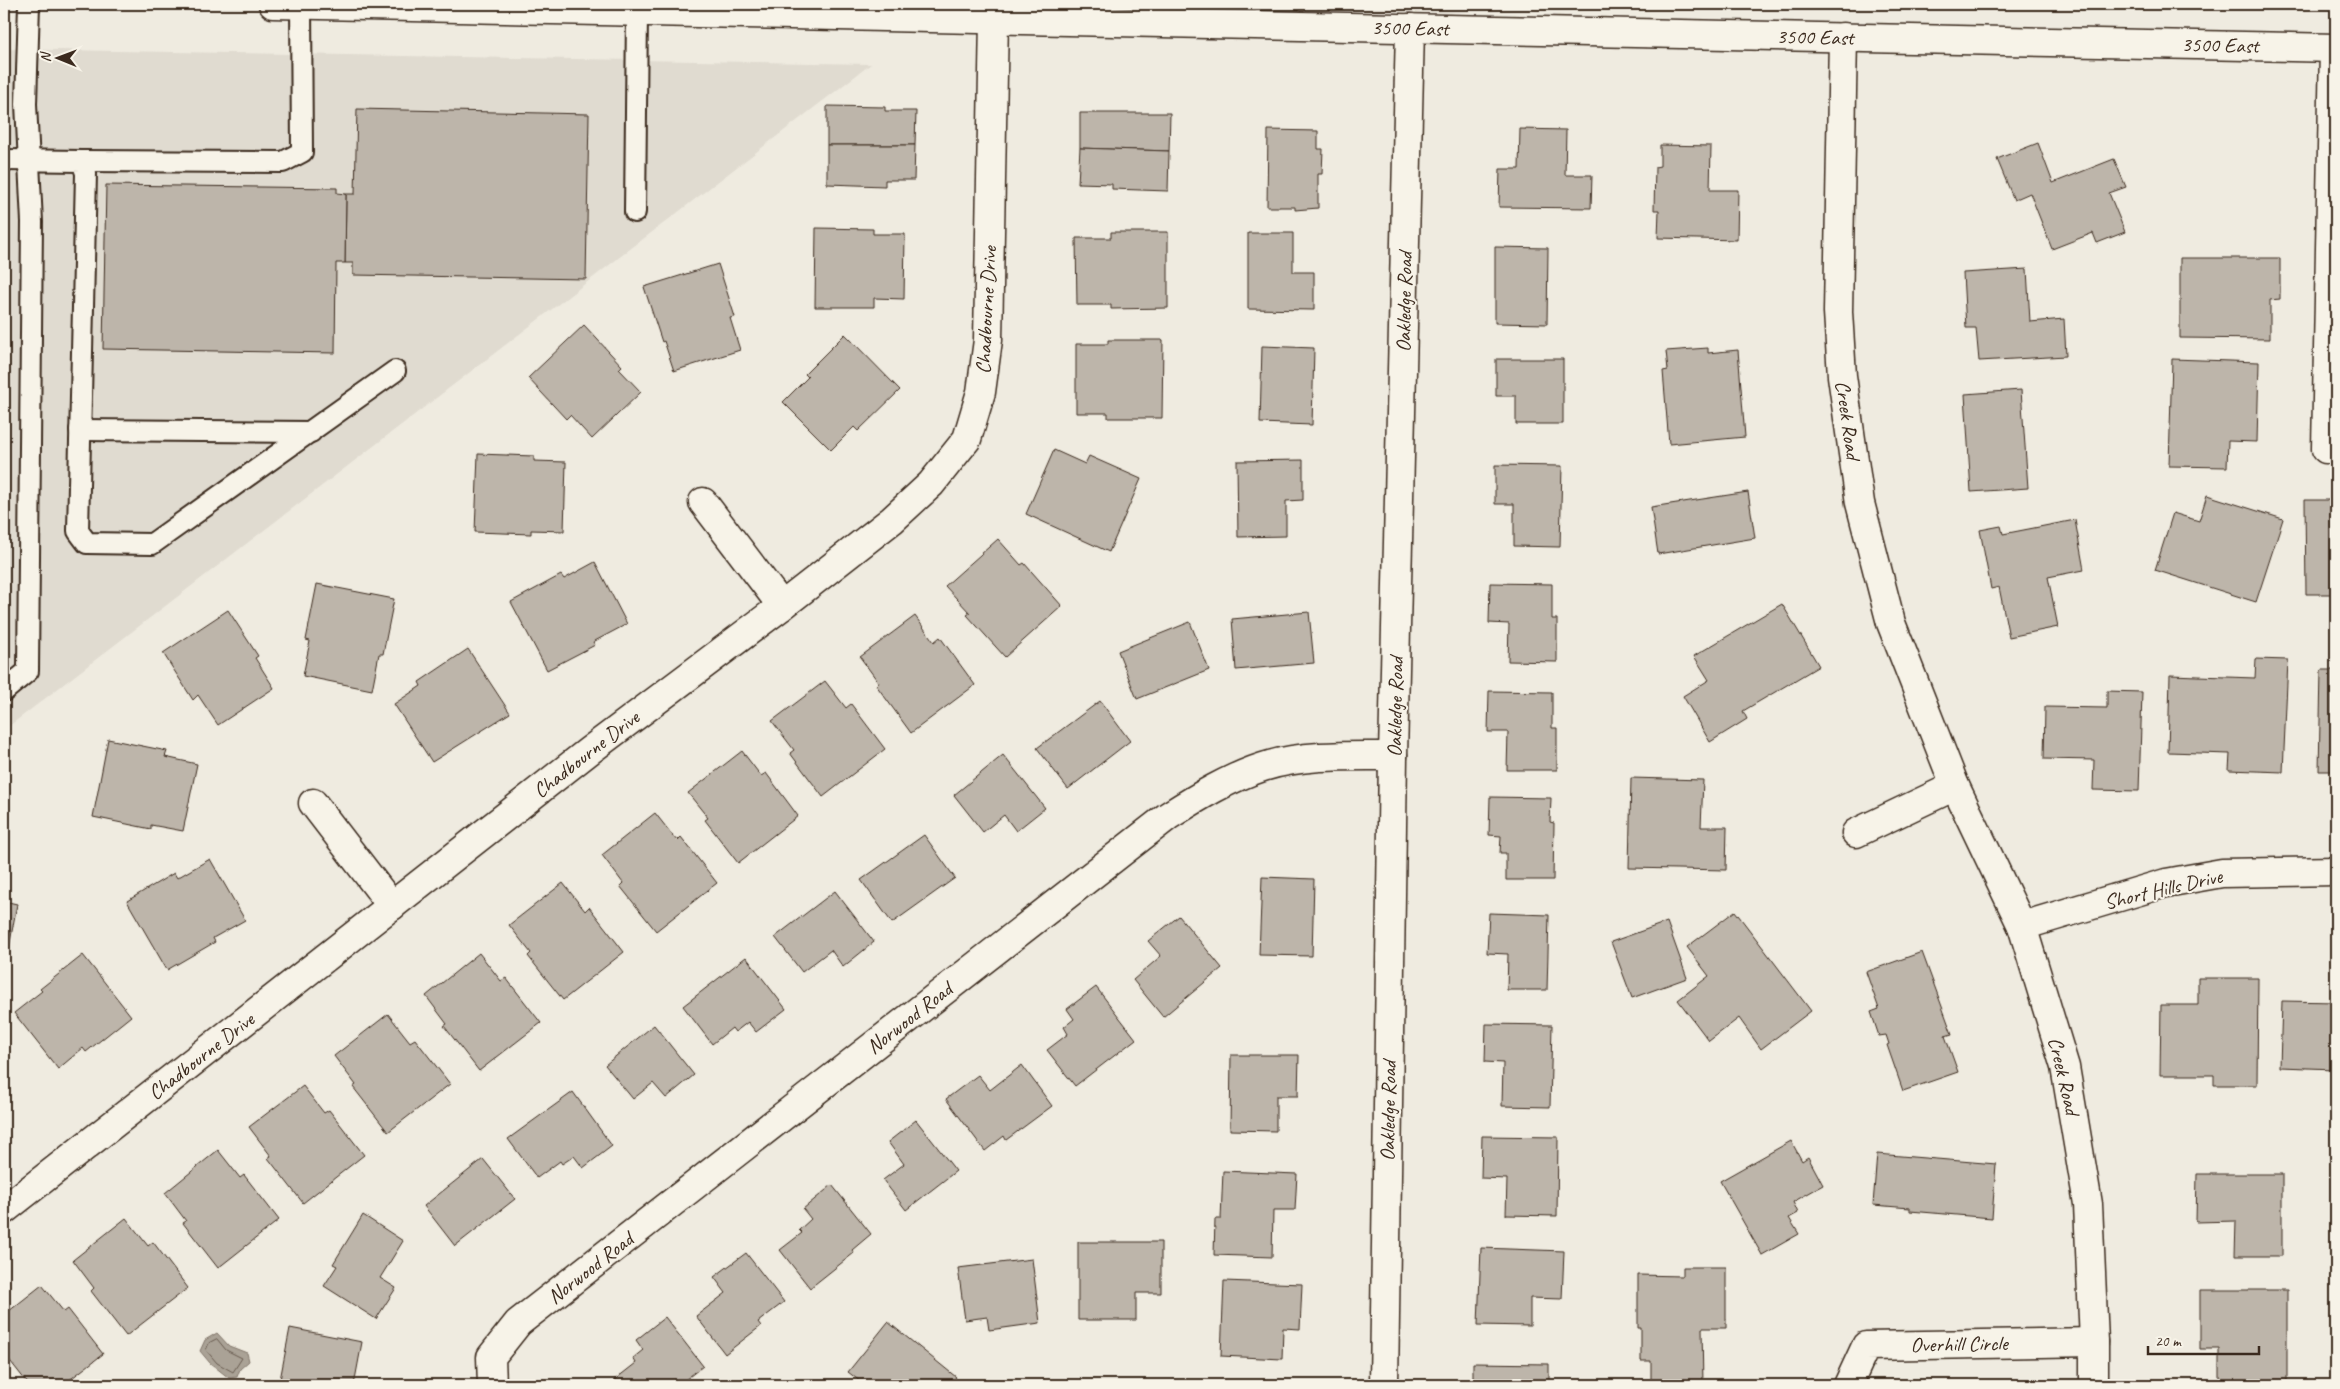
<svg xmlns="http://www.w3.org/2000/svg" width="2340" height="1389" font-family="Caveat,sans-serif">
  <rect width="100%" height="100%" fill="#efebe0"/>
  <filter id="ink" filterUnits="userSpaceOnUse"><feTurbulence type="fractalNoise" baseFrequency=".02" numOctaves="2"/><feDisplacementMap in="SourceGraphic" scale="10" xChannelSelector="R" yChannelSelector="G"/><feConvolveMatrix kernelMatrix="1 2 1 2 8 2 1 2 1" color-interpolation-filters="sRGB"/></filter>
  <g filter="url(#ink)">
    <path fill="#e0dbd0" d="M4 49 58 50 871 64 4 730Z"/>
    <path fill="#aaa296" stroke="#7e7266" d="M217 1333 229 1346 247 1353 249 1361 240 1369 237 1377 229 1378 210 1363 200 1351 205 1340Z"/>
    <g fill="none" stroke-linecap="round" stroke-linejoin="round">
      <path stroke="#675a4e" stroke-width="1" d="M217 1339 226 1350 242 1358 233 1372 217 1363 206 1350 209 1343Z"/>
    </g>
    <g fill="#bdb5aa" stroke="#3b2a1e">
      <path d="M827 106 885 107V111H916L915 145H827Z"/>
      <path d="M357 109 589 114 586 279 353 275V263H345L346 194H355Z"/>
      <path d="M1080 113H1170L1169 151 1080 148Z"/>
      <path d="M1520 129 1566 130 1565 175H1592L1591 208 1499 207 1500 169H1519Z"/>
      <path d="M1268 130 1318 131V149H1323L1322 174H1318V208L1295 210V207H1267Z"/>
      <path d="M2038 143 2053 183 2114 159 2126 187 2109 193 2125 232 2097 243 2093 233 2052 249 2030 193 2014 200 1997 159Z"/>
      <path d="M827 145H915L914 180H885V186L827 184Z"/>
      <path d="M1660 145 1711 146 1710 190H1738L1737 240 1658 238 1659 210H1654L1655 167 1660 166Z"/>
      <path d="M1080 148 1169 151 1168 191 1112 189V184L1078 183Z"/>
      <path d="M106 185 337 188V193L346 194 345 263H336L335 353 103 349Z"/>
      <path d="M816 228 873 229V234H905L904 299 874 298V307H815Z"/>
      <path d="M1111 232H1168V308L1111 309V305H1077L1076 238H1111Z"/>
      <path d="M1248 233H1293V272H1314V310L1248 309Z"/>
      <path d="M1495 247 1548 248 1547 324 1495 323Z"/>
      <path d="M2180 258H2280V299L2270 300V339L2180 338Z"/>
      <path d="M718 264 735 317 730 318 740 350 674 371 664 341 662 342 644 287Z"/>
      <path d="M2027 269 2030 322 2064 319 2066 356 1979 361 1976 328H1966L1963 273Z"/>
      <path d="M584 325 622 366 619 369 641 392 592 439 570 415 566 419 528 378Z"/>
      <path d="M845 334 900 390 858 431 854 427 831 450 783 402 808 377 805 374Z"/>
      <path d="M1108 340H1163L1162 418H1108V413H1076V344H1108Z"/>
      <path d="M1262 346 1314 348 1312 425 1260 423Z"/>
      <path d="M1708 348V353L1738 350 1745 437 1669 444 1663 371 1668 370 1666 351Z"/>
      <path d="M1496 359H1563V424H1516V396H1496Z"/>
      <path d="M2172 359 2259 362 2257 442 2228 441 2227 467 2169 466Z"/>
      <path d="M2021 390 2028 488 1971 492 1965 394Z"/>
      <path d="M1054 450 1085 464 1089 456 1141 479 1109 552 1026 514Z"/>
      <path d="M478 454 534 456V461L566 462 564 531 531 530V534L475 532Z"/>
      <path d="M1303 460V500L1286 501V536L1238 537 1237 461Z"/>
      <path d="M1495 465 1562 466 1560 547 1514 546V504H1495Z"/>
      <path d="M1748 492 1755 538 1658 554 1651 507Z"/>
      <path d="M2207 495 2283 519 2256 602 2155 570 2173 513 2199 521Z"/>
      <path d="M2305 500H2336V594H2306Z"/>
      <path d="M2075 520 2084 570 2048 577 2058 627 2009 637 1999 587 1991 589 1980 530 2001 526 2003 534Z"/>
      <path d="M998 539 1021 565 1024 563 1062 606 1005 657 967 615 970 613 945 586Z"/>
      <path d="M595 562 627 624 593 642 595 645 547 670 511 602 561 575 564 579Z"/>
      <path d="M1490 583 1552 584V619H1557V662L1508 661 1509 624 1489 623Z"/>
      <path d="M317 584 394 599 383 654H379L372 690 303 676 310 641 306 640Z"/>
      <path d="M1782 604 1819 666 1743 711 1747 719 1710 742 1683 696 1709 680 1694 656Z"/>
      <path d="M228 610 258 656 255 658 274 688 218 725 198 695 193 700 163 653Z"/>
      <path d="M1309 612 1314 663 1236 670 1232 619Z"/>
      <path d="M915 616 934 642 940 637 975 685 911 733 876 685 879 683 860 657Z"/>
      <path d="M1190 622 1209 670 1137 699 1118 651Z"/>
      <path d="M468 649 510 713 432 762 394 704 421 686 419 682Z"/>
      <path d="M2256 659 2288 660 2283 772 2229 770 2230 754 2168 752 2170 675 2255 678Z"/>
      <path d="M2321 670H2336V771H2319Z"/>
      <path d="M825 681 846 708 851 704 885 749 823 797 790 753 794 750 772 721Z"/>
      <path d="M1489 691 1552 692V728H1557V770H1507L1508 732H1488Z"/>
      <path d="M2107 691 2142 692 2139 791 2093 790 2094 760 2044 759 2045 707 2107 708Z"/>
      <path d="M1100 701 1130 741 1068 789 1037 748Z"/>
      <path d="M108 739 167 751 165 757 197 764 183 831 151 825V829L93 817Z"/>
      <path d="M742 751 761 776 766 773 798 816 738 863 705 820 708 818 688 793Z"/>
      <path d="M1003 755 1045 808 1016 831 1004 815 983 832 954 795Z"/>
      <path d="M1631 778 1703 780 1701 827H1727L1726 870 1629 868Z"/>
      <path d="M1490 797 1551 798 1550 822 1554 823 1553 880H1506V853H1500L1501 836 1489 835Z"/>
      <path d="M655 813 677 841 681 837 717 883 656 931 620 886 623 883 602 855Z"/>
      <path d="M924 835 955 878 892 923 861 880Z"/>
      <path d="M210 859 245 920 213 938 215 942 167 970 127 901 174 873 177 878Z"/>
      <path d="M1262 877 1314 879 1312 956 1259 955Z"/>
      <path d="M563 883 585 911 589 907 624 952 563 1000 528 956 531 953 509 925Z"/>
      <path d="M835 891 874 942 843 967 831 950 802 972 775 937Z"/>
      <path d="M4 901 17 904 7 959 4 958Z"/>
      <path d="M1735 911 1811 1011 1761 1049 1739 1018 1709 1041 1678 1000 1709 976 1687 947Z"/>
      <path d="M1489 913 1549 915 1547 990H1507L1508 954 1487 953Z"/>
      <path d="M1179 916 1222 968 1163 1017 1133 980 1161 956 1148 941Z"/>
      <path d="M1667 922 1687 978 1632 998 1611 942Z"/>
      <path d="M1922 952 1952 1034 1945 1036 1958 1072 1903 1091 1887 1045 1889 1044 1886 1035 1879 1036 1871 1012 1879 1009 1866 972Z"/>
      <path d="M479 953 501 981 506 978 541 1023 479 1071 444 1026 447 1024 426 996Z"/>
      <path d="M83 955 131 1016 86 1052 83 1048 58 1069 14 1013 42 991 40 989Z"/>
      <path d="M746 957 786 1009 756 1032 748 1022 735 1032 732 1028 712 1044 683 1006Z"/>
      <path d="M2198 978H2258L2257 1085H2214V1075H2160L2161 1005H2198Z"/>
      <path d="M1096 987 1136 1039 1075 1086 1047 1050 1068 1034 1064 1027 1074 1019 1067 1009Z"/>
      <path d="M2282 1001 2336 1002V1069L2280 1067Z"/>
      <path d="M388 1014 410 1042 415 1039 450 1084 388 1132 353 1087 356 1085 334 1056Z"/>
      <path d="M1486 1024 1552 1025 1550 1107 1502 1106 1503 1063 1485 1062Z"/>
      <path d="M654 1025 694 1075 666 1098 653 1083 633 1099 605 1065Z"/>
      <path d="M1231 1055H1299L1298 1096H1276V1131L1230 1130Z"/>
      <path d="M1022 1065 1052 1106 1006 1140 1004 1136 985 1151 946 1099 978 1075 990 1090Z"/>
      <path d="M303 1086 324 1113 329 1110 364 1155 303 1203 268 1158 271 1156 249 1127Z"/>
      <path d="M573 1092 612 1146 583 1168 574 1156 562 1164 560 1161 537 1178 508 1139Z"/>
      <path d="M916 1120 956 1171 906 1210 883 1180 904 1164 888 1142Z"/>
      <path d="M1482 1136 1558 1137 1557 1216 1506 1215 1507 1179 1481 1178Z"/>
      <path d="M1791 1141 1802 1161 1808 1157 1823 1185 1793 1202 1798 1213 1789 1218 1799 1234 1762 1255 1720 1181Z"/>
      <path d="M218 1150 240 1178 244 1175 279 1220 218 1268 183 1223 186 1221 165 1193Z"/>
      <path d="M1877 1154 1996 1164 1992 1218 1910 1211V1208L1873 1205Z"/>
      <path d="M483 1159 515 1199 455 1246 424 1206Z"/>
      <path d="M1223 1171 1297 1174 1295 1210H1273L1272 1257 1214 1255 1215 1219H1221Z"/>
      <path d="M2197 1174H2282V1256H2235L2236 1221 2196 1222Z"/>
      <path d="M832 1185 871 1234 852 1250 854 1253 810 1288 780 1250 802 1233 799 1230 811 1219 803 1209Z"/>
      <path d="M363 1215 403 1241 380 1278 396 1288 376 1319 324 1286 337 1266 333 1264Z"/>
      <path d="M126 1218 148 1246 153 1242 188 1288 126 1336 91 1291 94 1288 73 1260Z"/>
      <path d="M1078 1242H1161V1293H1136V1320H1078Z"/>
      <path d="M1481 1248 1564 1251 1562 1299 1530 1298V1326L1478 1325Z"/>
      <path d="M746 1253 784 1302 758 1322 761 1326 725 1354 696 1316 726 1293 714 1277Z"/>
      <path d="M1032 1259 1040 1323 989 1330 987 1317 965 1320 958 1268Z"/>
      <path d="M1683 1267H1726V1328H1702L1703 1385H1651V1361H1641V1328H1638V1275L1683 1276Z"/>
      <path d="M1224 1281 1302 1284 1300 1329 1283 1328 1282 1359 1221 1356Z"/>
      <path d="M42 1285 64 1312 68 1309 103 1354 63 1385H29L7 1357 10 1355 4 1347V1315Z"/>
      <path d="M2200 1290H2287V1385H2219V1349H2200Z"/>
      <path d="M665 1317 703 1366 685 1380 687 1383 685 1385H617L613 1381 636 1363 633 1358 643 1350 636 1340Z"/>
      <path d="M888 1322 956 1377 950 1385H865L848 1372Z"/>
      <path d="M290 1328 362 1342 354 1385 339 1383V1385H279Z"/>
      <path d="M1473 1363 1549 1364V1385H1473Z"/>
    </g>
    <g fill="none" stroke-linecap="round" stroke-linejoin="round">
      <g stroke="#3b2a1e" stroke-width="24">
        <g id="service">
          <path d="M4 160 82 161 86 173 78 531 87 543 152 544 395 371"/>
          <path d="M82 161 283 162 302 152 301 4"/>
          <path d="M635 212 637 12"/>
          <path d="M80 430 311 432"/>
          <path d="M4 691 28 671 32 222 26 104 29 4"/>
        </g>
      </g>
      <g stroke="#3b2a1e" stroke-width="31">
        <g id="minor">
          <path d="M2334 48 2326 449H2336"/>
          <path d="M703 502 782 606"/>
          <path d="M313 803 392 906"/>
          <path d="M1856 833 1955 786"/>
          <path d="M2022 926 2166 883 2222 873 2336 871"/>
          <path d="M4 1210 589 751 782 606 892 520 931 484 967 439 981 392 988 340 994 19"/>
          <path d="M492 1385 491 1357 518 1323 1168 816C1198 797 1229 778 1263 767 1302 754 1353 756 1393 756"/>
          <path d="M1384 1385 1393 756 1410 28"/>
          <path d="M1848 1385 1866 1346 2094 1342"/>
        </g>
      </g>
      <g stroke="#3b2a1e" stroke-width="31">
        <path id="tertiary" d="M1843 37 1838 312 1842 376 1860 503 1891 623 1955 786 2022 926 2065 1067 2088 1204 2094 1342V1385"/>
      </g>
      <g stroke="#3b2a1e" stroke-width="31">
        <path id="secondary" d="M273 4 2336 48"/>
      </g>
      <use href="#service" stroke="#f7f3e8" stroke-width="20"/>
      <use href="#minor" stroke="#f7f3e8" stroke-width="28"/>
      <use href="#tertiary" stroke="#f7f3e8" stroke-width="28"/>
      <use href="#secondary" stroke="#f7f3e8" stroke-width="28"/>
    </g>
  </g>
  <g text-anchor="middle" stroke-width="4" stroke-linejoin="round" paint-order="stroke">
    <g font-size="21" fill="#3b2a1e" stroke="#f7f3e8">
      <text transform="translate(1410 28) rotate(1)" y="7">3500 East</text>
      <text transform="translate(1815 37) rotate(1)" y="7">3500 East</text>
      <text transform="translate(2220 45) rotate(1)" y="7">3500 East</text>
      <text transform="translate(1404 302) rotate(-89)" y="7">Oakledge Road</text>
      <text transform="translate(986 310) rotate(-87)" y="7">Chadbourne Drive</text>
      <text transform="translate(1848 420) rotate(82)" y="7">Creek Road</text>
      <text transform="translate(1395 707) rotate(-89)" y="7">Oakledge Road</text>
      <text transform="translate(586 754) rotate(-38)" y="7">Chadbourne Drive</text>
      <text transform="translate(2163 889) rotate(-13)" y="7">Short Hills Drive</text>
      <text transform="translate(909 1018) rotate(-38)" y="7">Norwood Road</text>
      <text transform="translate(201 1056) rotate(-38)" y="7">Chadbourne Drive</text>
      <text transform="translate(2064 1076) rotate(77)" y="7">Creek Road</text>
      <text transform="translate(1388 1111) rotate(-89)" y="7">Oakledge Road</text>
      <text transform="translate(590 1268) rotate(-38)" y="7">Norwood Road</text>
      <text transform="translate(1959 1344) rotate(-1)" y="7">Overhill Circle</text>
    </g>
  </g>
  <rect width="2340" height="1389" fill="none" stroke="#f7f3e8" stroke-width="20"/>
  <rect x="10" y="10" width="2320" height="1369" fill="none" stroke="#3b2a1e" stroke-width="2" filter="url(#ink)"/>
  <g transform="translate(58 58) rotate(271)" stroke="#f7f3e8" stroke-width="4" paint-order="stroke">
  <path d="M0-4L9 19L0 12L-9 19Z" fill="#3b2a1e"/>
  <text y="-8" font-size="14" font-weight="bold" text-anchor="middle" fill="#3b2a1e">N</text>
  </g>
  <path d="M2148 1346v8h111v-8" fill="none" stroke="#3b2a1e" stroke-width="2.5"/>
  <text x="2155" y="1346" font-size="15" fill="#3b2a1e" stroke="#f7f3e8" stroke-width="4" paint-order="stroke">20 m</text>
</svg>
